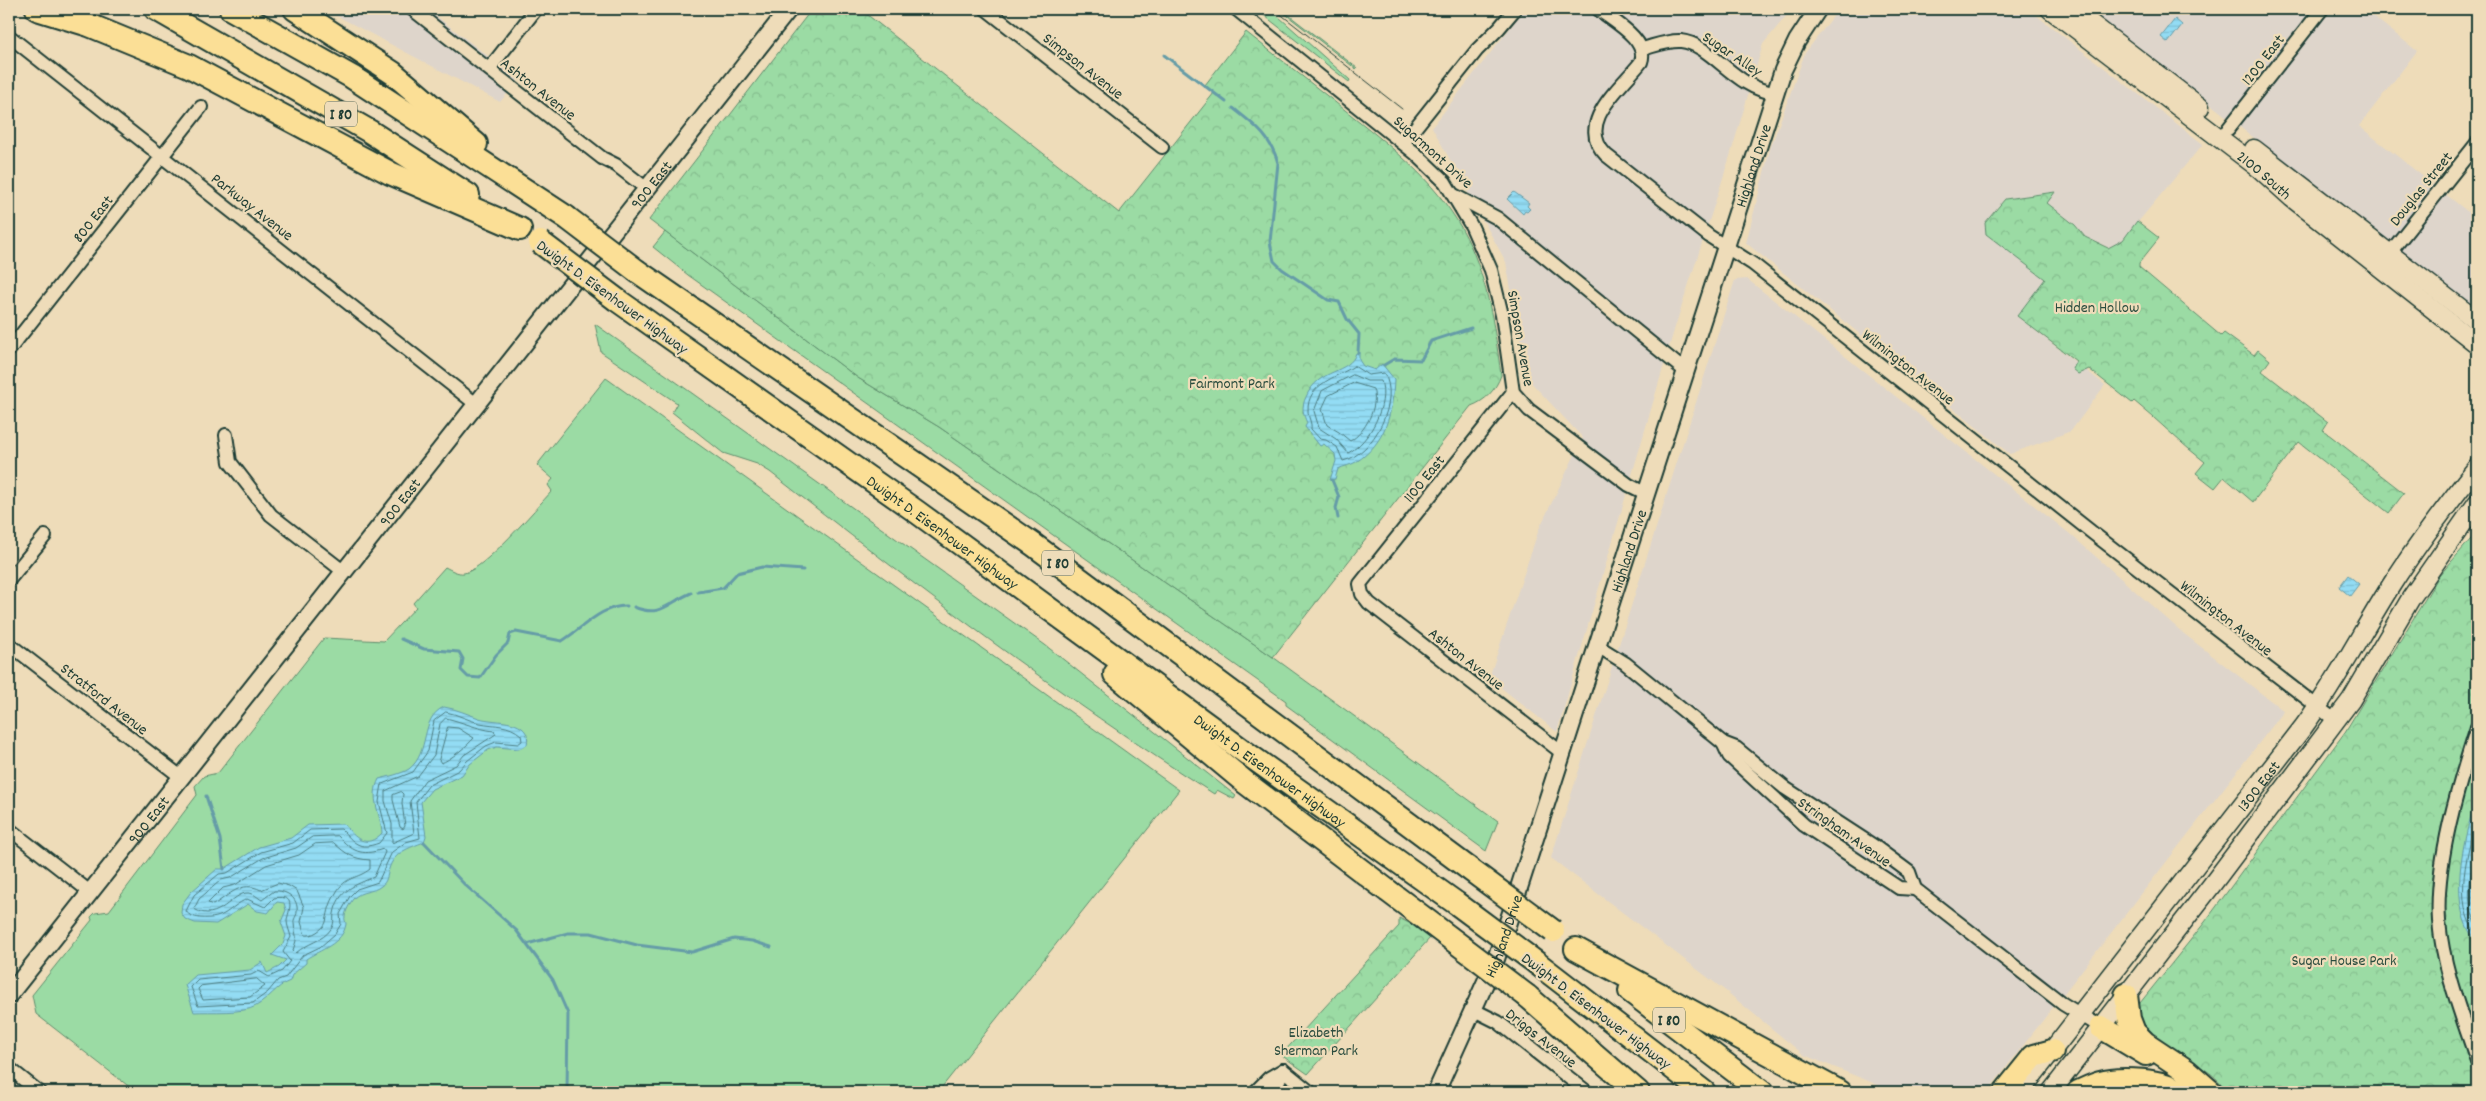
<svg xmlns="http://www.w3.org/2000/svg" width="2486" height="1101" font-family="Dekko,sans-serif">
  <defs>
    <pattern id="forest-crowns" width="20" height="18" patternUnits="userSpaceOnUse" patternTransform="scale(1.25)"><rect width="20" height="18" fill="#9bdba4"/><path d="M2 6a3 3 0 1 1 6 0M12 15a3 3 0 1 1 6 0" fill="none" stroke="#85bd8e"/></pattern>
    <pattern id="water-rules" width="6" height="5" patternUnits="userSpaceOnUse" patternTransform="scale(1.25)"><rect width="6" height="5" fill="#93dcf4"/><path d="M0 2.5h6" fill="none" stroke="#7ebed2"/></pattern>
  </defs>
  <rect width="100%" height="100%" fill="#eedcb9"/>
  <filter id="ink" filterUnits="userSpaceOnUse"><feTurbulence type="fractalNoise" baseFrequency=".02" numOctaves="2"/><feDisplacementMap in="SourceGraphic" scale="10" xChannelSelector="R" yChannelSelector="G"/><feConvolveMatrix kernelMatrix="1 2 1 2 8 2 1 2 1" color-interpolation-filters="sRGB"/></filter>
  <g filter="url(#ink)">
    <g fill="#ded5cb">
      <path d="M324 9H427L519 80 500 102Z"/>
      <path d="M1525 9H1792L1763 44 1731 153 1675 327 1557 732 1489 678 1539 529 1583 438 1527 378 1506 262 1432 127Z"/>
      <path d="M1839 9H2028L2203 144 2123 240 2109 248 2085 237 2075 225 2046 203 2055 192 2005 199 1985 223 2002 246 2046 279 2017 316 2105 385 2071 431 2010 454 1746 243 1770 149 1805 53Z"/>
      <path d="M2088 9H2364L2417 51 2359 126 2477 219V311Z"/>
      <path d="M1747 279 2070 534 2183 633 2284 711 1987 1092H1925L1883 1087 1804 1055 1727 992 1551 858 1735 280Z"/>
    </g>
    <g fill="#9bdba4" stroke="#5d8c6c">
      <path d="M1256 9H1270L1350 80 1349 82Z"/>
      <path d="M1279 9H1281L1357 68 1356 69Z"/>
      <path d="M665 232 858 378 939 427 1273 657 1498 821 1486 851 1286 705V701L688 275 653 247Z"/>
      <path d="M595 324 1045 645 1236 796 1234 799 1217 790 1214 794C1059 696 914 585 770 472L757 464 723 453 672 412 677 403 601 352Z"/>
      <path d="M606 378 1179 790 938 1092H136L36 1014 32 995 92 920 91 917 95 913 109 911 197 795 195 786 204 776 218 773 324 638 384 641 416 607 413 603 445 567C451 570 458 574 464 573 484 570 536 508 552 491L548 485 553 479 537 465Z"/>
    </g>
    <g fill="url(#forest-crowns)" stroke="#5d8c6c">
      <path d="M812 9H860L1119 213 1214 93 1205 85 1246 32C1279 58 1312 84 1345 110 1389 145 1434 179 1462 229 1487 274 1494 324 1501 375 1496 390 1485 401 1471 406L1273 657 939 427 858 378 649 220Z"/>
      <path d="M2055 192 2047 203 2075 225 2085 237 2108 248 2123 240 2137 221 2159 238 2139 263V267L2221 336 2224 333 2254 355 2258 350 2270 360 2262 371 2328 422 2323 430 2404 493 2389 513 2299 442 2253 502 2224 477 2215 488 2196 473 2205 462C2180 443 2159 421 2134 401L2132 403 2089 369 2078 374 2072 369 2076 361 2017 316 2045 279 1986 234 1985 223 2005 199Z"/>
      <path d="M2477 532V1092H2229C2222 1085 2215 1076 2207 1071 2182 1054 2130 1043 2140 1003L2205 922 2345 732 2439 576Z"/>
      <path d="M1399 918 1413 925 1430 938 1308 1074 1281 1055 1399 926Z"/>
    </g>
    <g fill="url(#water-rules)" stroke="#659ca7">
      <path d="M2175 19 2182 25 2168 43 2161 37Z"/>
      <path d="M1514 192 1529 203 1527 206 1530 209 1527 212 1525 211 1523 214 1507 199Z"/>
      <path d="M1356 353H1359V360L1363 366 1375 370 1382 364 1394 379C1393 412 1386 443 1356 462 1351 465 1344 466 1338 469L1335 479 1330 480 1336 461 1335 454 1324 444 1320 446 1305 427 1307 423C1303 414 1301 407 1306 397 1318 368 1350 374 1356 353Z"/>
      <path d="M2348 575 2359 584 2350 596 2339 587Z"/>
      <path d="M444 707C457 709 467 714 479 718 495 723 533 718 527 745L519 749 497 747 488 750 470 764 462 775 432 789 421 802 426 836 424 842C409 848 394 852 389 869 387 876 387 882 381 886 373 893 361 890 353 899 350 903 345 912 345 917 344 919 346 922 346 924 343 944 319 950 306 959V963L292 975 290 981C276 986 269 999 256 1006 243 1014 210 1011 194 1012L185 985 196 975 250 970 262 962 267 973 279 967 286 960 272 955 283 944 286 936 281 922 286 910 284 903 277 902 268 913 257 911 248 904 216 924 195 923 185 919 181 913 182 904 191 892 217 869H224L259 847 291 838 308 825 344 824C355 838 366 850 382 833 381 813 369 799 379 779 387 777 401 774 409 769 431 752 419 718 444 707Z"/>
      <path d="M2477 798V942C2446 910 2463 836 2477 798Z"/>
    </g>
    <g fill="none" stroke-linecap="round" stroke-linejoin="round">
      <g stroke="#4d7d81" stroke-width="1">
        <path d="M1354 366 1368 375 1384 373C1401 400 1374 454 1343 461L1337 447 1326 440 1320 439 1311 429C1312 422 1308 418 1308 411 1307 383 1337 378 1354 366Z"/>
        <path d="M1353 375 1367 381H1381C1389 404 1370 442 1348 453L1336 439 1319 428 1314 411 1322 391Z"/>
        <path d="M1354 383 1373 389C1379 406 1365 433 1350 441L1339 432 1327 425 1322 409 1328 396Z"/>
        <path d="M446 712C458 714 469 721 480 723 495 726 509 724 521 735L522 741 518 744 496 742 486 746 467 761 459 770 429 785 416 802 420 838 406 842 392 852 378 882 357 889 350 896 340 914 341 924 335 934 320 947 303 955 286 977 278 980 268 992 253 1003 198 1006 191 987 198 980 251 975 259 971 269 977 282 971 290 961 283 952 291 937C290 932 287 926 287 921 288 911 298 894 274 898L265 907 247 899C227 908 227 920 200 918 194 917 189 916 186 911L194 895 219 874 227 873 261 852 293 843 310 830 341 829C354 842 358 851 379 843L387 833 379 802 382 784 413 772 428 751 434 721Z"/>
        <path d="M446 718C463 722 477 729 494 731L496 734 464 755 456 765 425 780 410 801 414 833 392 843V824L385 801V791L418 776 434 755 440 724Z"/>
        <path d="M448 727 458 728 474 738C468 745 449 761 441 763L439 760Z"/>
        <path d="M401 792 403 794 402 803 405 826 403 829 400 827 393 800V795Z"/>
        <path d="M2477 813C2469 850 2451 902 2477 935"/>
        <path d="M338 836C352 851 361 857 383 849L385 852 374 877C355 885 338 890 334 914 333 920 335 923 331 929 323 941 307 943 296 953L293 950C299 934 295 938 294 923 293 919 297 916 297 912 299 898 286 890 274 891L262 900C258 898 254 893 248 893 232 892 219 924 194 909L199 899 221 880 230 878 263 858 296 848 312 837Z"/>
        <path d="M334 843C346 854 353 859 370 860V869C358 879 345 876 336 893 329 905 329 909 326 922 324 929 311 937 305 935L301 922 304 907 297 891 289 886 278 883 261 890C241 880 230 895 213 905L208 903 223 888 235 885 266 865 299 855 315 844Z"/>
        <path d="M2477 843C2473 867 2462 902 2477 924"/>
        <path d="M257 979 265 986 250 997 203 1000 198 989 201 986Z"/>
      </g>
      <g stroke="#659ca7" stroke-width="3">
        <path d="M1164 55 1226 102"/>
        <path d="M1233 108C1253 124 1271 136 1278 163L1270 242 1274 261 1282 269 1328 300 1339 302 1347 319 1359 334 1358 353"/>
        <path d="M1384 365 1394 359 1421 360 1431 341 1471 328"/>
        <path d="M1332 480 1339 497 1336 508 1338 518"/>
        <path d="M698 592 723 588 737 573 762 567 803 570"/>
        <path d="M634 607C662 618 667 603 691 593"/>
        <path d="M401 639 424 649 459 652 463 659 461 670 468 677 480 678 496 655 508 643 510 634 516 632 562 641C583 628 602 605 627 606"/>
        <path d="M206 796 220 839 224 869"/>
        <path d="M424 842 465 885 516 930 553 980 568 1014 567 1092"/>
        <path d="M527 944 568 933H591L637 945 692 952 734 939 752 941 771 947"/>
      </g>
      <g stroke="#1f3d34" stroke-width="16">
        <g id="minor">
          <path d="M412 9 602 158 616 165 647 189"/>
          <path d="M986 9 1162 147"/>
          <path d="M1236 9 1415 153 1445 182 1472 227 1491 270 1502 315 1513 392 1529 410 1629 485 1645 493"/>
          <path d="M1598 9C1613 21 1649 40 1641 62 1622 87 1574 123 1606 155L1709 236 1753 264 2094 534 2336 721"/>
          <path d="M9 36 476 404"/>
          <path d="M1642 49C1654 46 1668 40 1681 41 1712 44 1735 89 1775 93"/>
          <path d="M489 69 536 9"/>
          <path d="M2228 129 2322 9"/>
          <path d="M1403 143 1477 50 1499 28 1515 9"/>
          <path d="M1454 195 1497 218 1684 370"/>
          <path d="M2389 254 2477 143"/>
          <path d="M9 350 201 107"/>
          <path d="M1513 392 1360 584 1362 594 1369 603 1561 752"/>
          <path d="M226 435 230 462 271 515 343 571"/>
          <path d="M9 580 45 536"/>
          <path d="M9 644 181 777"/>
          <path d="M1596 645 1625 663 1723 743 1736 748 1785 788 1874 846 1909 872 1915 889 2063 1004 2101 1027"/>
          <path d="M2477 727C2459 783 2435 862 2439 921 2443 969 2462 1016 2477 1061"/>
          <path d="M1723 743 1729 756 1804 825 1899 888 1915 889"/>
          <path d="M9 829 90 892"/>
          <path d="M1474 1010 1498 1022 1587 1092"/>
          <path d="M9 1068 39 1092"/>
          <path d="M1283 1070 1310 1092"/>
          <path d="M1255 1092 1269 1078 1283 1070"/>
          <path d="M1270 1092 1277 1085 1283 1070"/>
        </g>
      </g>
      <g stroke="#1f3d34" stroke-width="20">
        <g id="tertiary">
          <path id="s1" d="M9 995 789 9"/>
          <path id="s2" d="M1436 1092 1496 959 1783 70 1797 41 1818 9"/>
        </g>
      </g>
      <g stroke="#1f3d34" stroke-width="21">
        <g id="secondary">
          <path id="s3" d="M2050 9 2260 169 2292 198 2477 344"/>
          <path d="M2072 9 2200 107"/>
          <path d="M2254 149 2477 321"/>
          <path id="s4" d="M2020 1092 2304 726C2337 681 2362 631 2392 584 2418 543 2447 505 2477 467"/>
          <path d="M2051 1092 2211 886 2351 700 2411 598 2477 503"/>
        </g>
      </g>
      <g stroke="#1f3d34" stroke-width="26">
        <g id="motorway">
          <path d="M37 9 89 25 189 66 390 173 520 229"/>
          <path d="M156 9 369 131 468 195"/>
          <path d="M231 9 352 77 566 217"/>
          <path d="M295 9 393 73 476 144"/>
          <path d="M637 271 1034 545 1468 868"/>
          <path id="s5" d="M617 300 917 512 1242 750 1456 903"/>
          <path d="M1115 674 1246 783 1388 891"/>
          <path d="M1576 949 1840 1092"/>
          <path d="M1538 964 1704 1092"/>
          <path d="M1630 991 1762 1092"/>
          <path d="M2126 995 2129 1019 2134 1032 2145 1043 2187 1071 2211 1092"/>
          <path d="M1527 996 1638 1092"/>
          <path d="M2101 1027 2146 1054"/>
          <path d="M2005 1092 2034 1056 2052 1051"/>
          <path d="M2078 1092C2085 1089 2093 1085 2100 1083 2121 1077 2163 1080 2181 1092"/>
        </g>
      </g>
      <use href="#minor" stroke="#eedcb9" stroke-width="12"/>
      <use href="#tertiary" stroke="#eedcb9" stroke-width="16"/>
      <use href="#secondary" stroke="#eedcb9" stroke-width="18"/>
      <use href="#motorway" stroke="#fbdf96" stroke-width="22"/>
      <path stroke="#1f3d34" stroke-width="1" d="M1274 9 1402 109"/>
      <g stroke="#1f3d34" stroke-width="26" stroke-linecap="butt">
        <g id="motorway-bridge">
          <path d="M566 217 637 271"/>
          <path d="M540 242 617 300"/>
          <path d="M1468 868 1553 931"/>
          <path d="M1388 891 1527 996"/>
          <path d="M1456 903 1538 964"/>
        </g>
      </g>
      <use href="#motorway-bridge" stroke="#fbdf96" stroke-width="22"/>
    </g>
  </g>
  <g text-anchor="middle" stroke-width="4.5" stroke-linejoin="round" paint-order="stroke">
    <g fill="#eedcb9" stroke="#5d6d5c" stroke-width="1">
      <rect x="325" y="101.5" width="32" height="25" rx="4"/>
      <rect x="1042" y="550.5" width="32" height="25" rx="4"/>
      <rect x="1653" y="1007.5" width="32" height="25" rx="4"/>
    </g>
    <g font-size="15" font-weight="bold" fill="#1f3d34">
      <text x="341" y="119">I 80</text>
      <text x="1058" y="568">I 80</text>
      <text x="1669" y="1025">I 80</text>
    </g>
    <g font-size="16" fill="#1f3d34" stroke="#eedcb9">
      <text transform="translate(1733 53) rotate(34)" y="6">Sugar Alley</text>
      <text transform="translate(2262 59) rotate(-52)" y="6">1200 East</text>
      <text transform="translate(1084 65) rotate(38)" y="6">Simpson Avenue</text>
      <text transform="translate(539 88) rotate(38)" y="6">Ashton Avenue</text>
      <text transform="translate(1434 151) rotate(42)" y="6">Sugarmont Drive</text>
      <text dy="6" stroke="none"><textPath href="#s2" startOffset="980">Highland Drive</textPath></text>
      <text dy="6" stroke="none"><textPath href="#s3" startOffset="271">2100 South</textPath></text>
      <text dy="6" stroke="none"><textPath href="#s1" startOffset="1034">900 East</textPath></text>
      <text transform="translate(2420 188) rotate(-51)" y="6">Douglas Street</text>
      <text transform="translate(253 206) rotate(38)" y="6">Parkway Avenue</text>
      <text transform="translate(92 218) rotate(-52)" y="6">800 East</text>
      <text transform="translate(613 296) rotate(36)" y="6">Dwight D. Eisenhower Highway</text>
      <text transform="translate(1522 338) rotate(80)" y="6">Simpson Avenue</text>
      <text transform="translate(1909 366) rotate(38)" y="6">Wilmington Avenue</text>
      <text transform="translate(1423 478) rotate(-51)" y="6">1100 East</text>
      <text dy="6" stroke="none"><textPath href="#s1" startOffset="629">900 East</textPath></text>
      <text dy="6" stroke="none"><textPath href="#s5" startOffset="400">Dwight D. Eisenhower Highway</textPath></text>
      <text dy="6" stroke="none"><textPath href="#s2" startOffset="575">Highland Drive</textPath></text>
      <text transform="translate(2227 617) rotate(38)" y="6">Wilmington Avenue</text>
      <text transform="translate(1467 658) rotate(38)" y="6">Ashton Avenue</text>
      <text transform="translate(105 698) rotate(38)" y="6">Stratford Avenue</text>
      <text dy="6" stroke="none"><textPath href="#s5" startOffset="805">Dwight D. Eisenhower Highway</textPath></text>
      <text dy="6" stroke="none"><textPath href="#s4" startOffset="388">1300 East</textPath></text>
      <text dy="6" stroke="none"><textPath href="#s1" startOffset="224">900 East</textPath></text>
      <text transform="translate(1845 831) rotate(35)" y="6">Stringham Avenue</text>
      <text dy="6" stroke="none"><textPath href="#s2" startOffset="170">Highland Drive</textPath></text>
      <text transform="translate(1597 1010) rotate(37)" y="6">Dwight D. Eisenhower Highway</text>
      <text transform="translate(1542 1037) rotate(38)" y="6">Driggs Avenue</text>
    </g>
    <g font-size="16" fill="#2b4d3f" stroke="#eedcb9">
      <text x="2097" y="312">Hidden Hollow</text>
      <text x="1232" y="388">Fairmont Park</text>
      <text x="2344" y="965">Sugar House Park</text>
      <text x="1316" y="1037">Elizabeth<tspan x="1316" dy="18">Sherman Park</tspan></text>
    </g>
  </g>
  <rect width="2486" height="1101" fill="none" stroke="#eedcb9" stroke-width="30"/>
  <rect x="15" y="15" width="2456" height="1071" fill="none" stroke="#1f3d34" stroke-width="2" filter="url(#ink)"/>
</svg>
